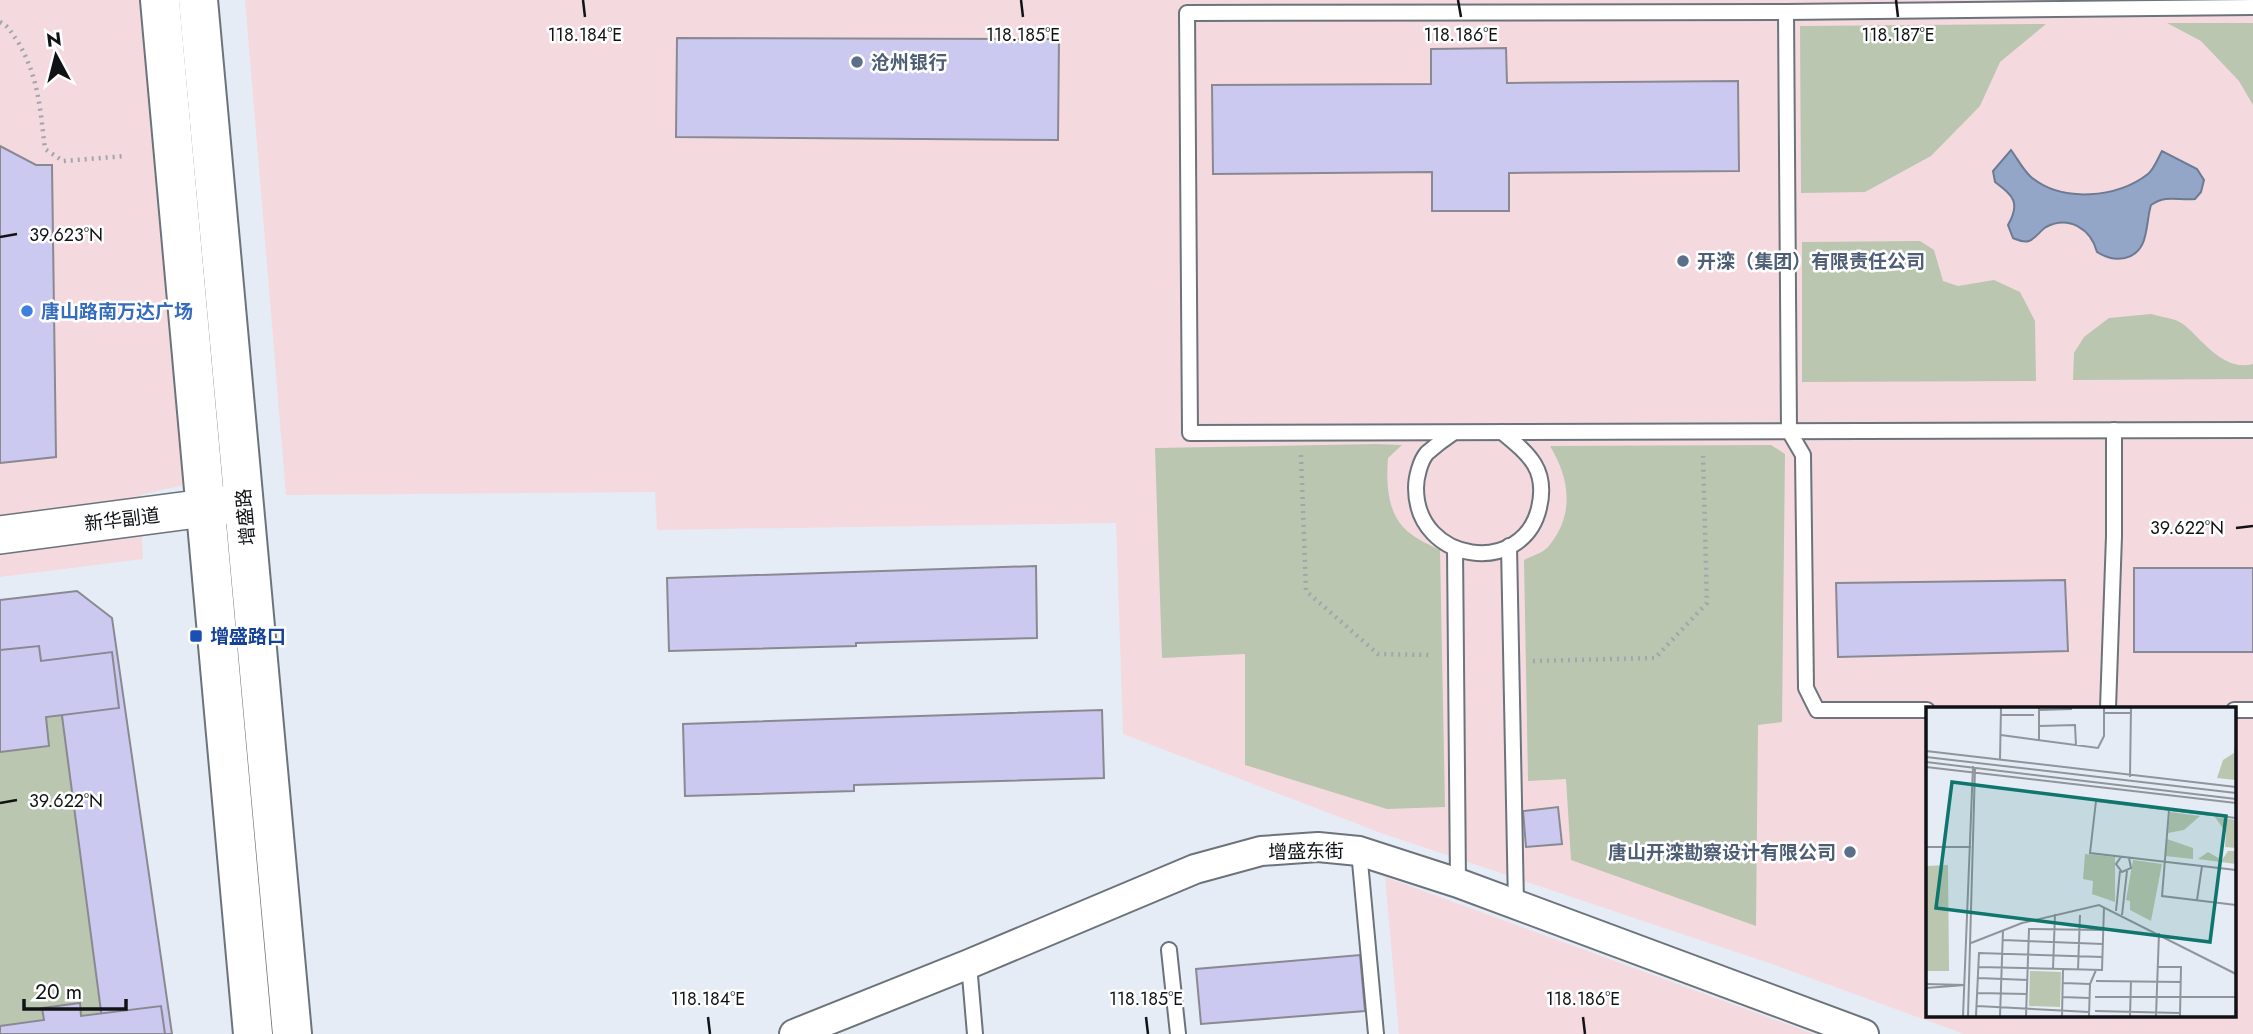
<svg xmlns="http://www.w3.org/2000/svg" width="2253" height="1034" font-family="Jost,'Noto Sans SC',sans-serif">
  <rect width="100%" height="100%" fill="#e5ecf5"/>
  <g fill="#f4dadf" fill-rule="evenodd">
    <path d="M0 0H140L166 215 188 484 140 495 143 559 0 577Z"/>
    <path d="M245 0H2253V1034H1964L1772 964 1381 833 1123 734 1116 523 657 530 655 492 286 495ZM1927 708H2234V1015H1927Z"/>
    <path d="M1385 877 1814 1034H1399Z"/>
  </g>
  <g fill="#bac6af">
    <path d="M2167 23H2253V105L2239 81 2201 41Z"/>
    <path d="M2046 24 2000 62 1980 106 1931 156 1865 192 1801 193 1800 26Z"/>
    <path d="M1920 241 1934 250 1943 281 1958 286 1994 280 2020 292 2035 321 2036 381 1802 382V242Z"/>
    <path d="M2151 314C2161 317 2175 318 2183 324 2203 340 2223 372 2253 364V379L2073 380 2074 353 2084 337 2109 318Z"/>
    <path d="M1376 444 1402 445 1388 458C1386 484 1387 517 1411 534 1420 541 1430 545 1440 550L1445 807 1387 809 1245 765V654L1162 658 1155 448Z"/>
    <path d="M1771 445 1785 454 1782 722 1758 725 1756 926 1571 860 1566 779 1528 781 1524 560C1531 556 1543 553 1548 547 1575 515 1570 479 1550 446Z"/>
    <path d="M57 678 104 1034H0V685Z"/>
  </g>
  <path fill="#93a6c7" stroke="#6c7a92" stroke-width="2" d="M2011 150C2017 158 2023 170 2031 177 2062 203 2117 198 2148 174 2154 169 2158 158 2162 151L2197 169 2204 180 2201 192 2195 199C2178 201 2167 194 2151 205 2145 224 2150 252 2125 258 2114 260 2107 258 2097 252 2091 229 2069 215 2046 227 2040 231 2035 239 2029 241 2023 243 2018 240 2013 238L2008 225C2021 202 2013 196 1995 182L1993 171Z"/>
  <g fill="#ccc9f0" stroke="#8a8992" stroke-width="2">
    <path d="M677 38 1059 39 1058 140 676 137Z"/>
    <path d="M1506 48 1507 83 1738 81 1739 171 1509 173V211H1432V172L1213 174 1212 85 1431 84V49Z"/>
    <path d="M0 146 36 165H52L56 457 0 463Z"/>
    <path d="M1036 566 1037 638 856 643V646L669 651 667 578Z"/>
    <rect x="2134" y="568" width="119" height="84"/>
    <path d="M2065 580 2068 651 1838 657 1836 583Z"/>
    <path d="M77 591 112 618 172 1034H104L57 678 0 685V600Z"/>
    <path d="M39 646 41 661 112 652 119 708 46 717 49 746 0 752V650Z"/>
    <path d="M1102 710 1104 778 854 785V791L685 796 683 724Z"/>
    <path d="M1558 807 1562 844 1526 847 1523 811Z"/>
    <path d="M1360 955 1365 1011 1201 1024 1196 969Z"/>
    <path d="M80 1003 81 1016 161 1006 165 1034H0V1026L44 1020 42 1008Z"/>
  </g>
  <g fill="none" stroke-linecap="round" stroke-linejoin="round">
    <g stroke="#6c737a" stroke-width="18">
      <g id="service">
        <path d="M2253 7 1786 12 1187 13 1190 433 2253 430"/>
        <path d="M1786 12 1789 431 1803 455 1806 688 1817 710H1927"/>
        <path d="M1453 433C1444 439 1435 446 1427 453 1420 461 1416 478 1416 488 1416 564 1523 577 1539 508 1548 470 1530 455 1502 432"/>
        <path d="M1509 546 1516 905"/>
        <path d="M1455 549 1458 883"/>
        <path d="M2108 708 2114 536V430"/>
        <path d="M2234 710H2253"/>
        <path d="M1359 851 1376 1034"/>
        <path d="M1169 950 1178 1034"/>
        <path d="M969 964 975 1034"/>
      </g>
    </g>
    <g stroke="#6c737a" stroke-width="32">
      <path id="minor" d="M794 1034 969 964 1195 869 1261 851 1318 847 1359 851 1458 883 1864 1034"/>
    </g>
    <g stroke="#6c737a" stroke-width="40">
      <path id="tertiary" d="M0 535 235 504"/>
    </g>
    <g stroke="#6c737a" stroke-width="42">
      <g id="secondary">
        <path d="M160 0 253 1034"/>
        <path d="M198 0 292 1034"/>
      </g>
    </g>
    <g stroke="#a1a6ad" stroke-width="4.5" stroke-dasharray="2 5" stroke-linecap="butt">
      <path d="M0 22C9 26 12 34 18 42 39 78 40 109 45 149L63 161 126 156"/>
      <path d="M1301 455 1306 591 1378 654 1432 655"/>
      <path d="M1533 661 1655 658 1707 603 1703 456"/>
    </g>
    <use href="#service" stroke="#fff" stroke-width="14"/>
    <use href="#minor" stroke="#fff" stroke-width="28"/>
    <use href="#tertiary" stroke="#fff" stroke-width="37"/>
    <use href="#secondary" stroke="#fff" stroke-width="38"/>
  </g>
  <path fill="none" stroke="#101215" stroke-width="2.5" d="M583 0 585 17M1021 0 1023 17M1458 0 1461 17M1896 0 1898 17M0 237 17 234M2236 528 2253 526M0 803 17 800M708 1017 710 1034M1146 1017 1148 1034M1583 1017 1585 1034"/>
  <g fill="#5c6f8a" stroke="#fff" stroke-width="2.5">
    <circle cx="857" cy="62" r="7"/>
    <circle cx="1683" cy="261" r="7"/>
    <circle cx="1850" cy="852" r="7"/>
  </g>
  <circle fill="#3f7fe0" stroke="#fff" stroke-width="2.5" cx="27" cy="311" r="7"/>
  <rect fill="#1a4fb4" stroke="#fff" stroke-width="2.5" x="189" y="629" width="14" height="14" rx="3.5"/>
  <g text-anchor="middle" stroke-width="5" stroke-linejoin="round" paint-order="stroke">
    <g font-size="19" font-weight="bold" fill="#4e5e75" stroke="#fff" text-anchor="start">
      <text x="871" y="69">沧州银行</text>
      <text x="1697" y="268">开滦（集团）有限责任公司</text>
      <text x="1836" y="859" text-anchor="end">唐山开滦勘察设计有限公司</text>
    </g>
    <g font-size="19" font-weight="bold" fill="#366cbe" stroke="#fff" text-anchor="start">
      <text x="41" y="318">唐山路南万达广场</text>
    </g>
    <g font-size="19" fill="#101215" stroke="#fff">
      <text transform="translate(245 517) rotate(-95)" y="7">增盛路</text>
      <text transform="translate(122 519) rotate(-7)" y="7">新华副道</text>
      <text transform="translate(1306 851) rotate(-1)" y="7">增盛东街</text>
    </g>
    <g font-size="19" font-weight="bold" fill="#164399" stroke="#fff" text-anchor="start">
      <text x="210" y="643">增盛路口</text>
    </g>
  </g>
  <g transform="translate(1926 707)">
    <rect width="310" height="310" fill="#e5ecf5"/>
    <path d="M308 41H310V73L291 71 297 53 308 46ZM244 105 274 109 258 123 242 126ZM289 110 310 113V141L299 140 300 126ZM241 132 267 141V152L239 149ZM302 144H310V157L272 152 282 145 296 153ZM159 147 189 150V195L166 187 167 174 157 172ZM207 153 236 157 225 214 204 203V194L200 193ZM22 158 23 264H0V159ZM104 264 135 265 134 300 103 299Z" fill="#bac6af"/>
    <path fill="none" stroke="#90959b" stroke-width="2" d="M113 3 146 2M178 6H205M75 8H108M113 19 149 18 150 39M75 28 172 41 178 29V0M113 33V0M0 44 310 80M0 50 310 86M74 52 75 0M0 55 310 92M0 60 310 96M204 70 205 0M243 103 236 189 310 198M310 111 170 94 164 146 310 163M0 140H45M195 150 190 157 196 165 205 161 203 151M271 193 276 159M190 204 194 164M196 208 201 164M77 233 177 237M45 236 96 216 173 198 310 267M52 260 176 263 178 200M232 260H255L254 309M127 262 129 207M152 263 154 208M52 271 102 273M170 274 255 275M137 276 164 277M0 277 39 278 0 281M51 286 101 287M136 290 163 291M169 290H310M51 299 163 305M169 304 254 306M37 309 47 59M42 309 49 61M50 309 53 246 177 250M74 309 77 223M100 309 103 222 177 223M136 309 137 262M163 309 164 277 170 263M204 309 205 274M230 309 233 226"/>
    <path fill="#0f766e" fill-opacity="0.15" stroke="#0f766e" stroke-width="3.5" d="M26 75 300 109 284 235 10 201Z"/>
    <rect width="310" height="310" fill="none" stroke="#101215" stroke-width="3.5"/>
  </g>
  <g font-size="18" text-anchor="middle" fill="#101215" stroke="#fff" stroke-width="5" stroke-linejoin="round" paint-order="stroke">
    <text x="585" y="41">118.184°E</text>
    <text x="1023" y="41">118.185°E</text>
    <text x="1461" y="41">118.186°E</text>
    <text x="1898" y="41">118.187°E</text>
    <text x="66" y="241">39.623°N</text>
    <text x="2187" y="534">39.622°N</text>
    <text x="66" y="807">39.622°N</text>
    <text x="708" y="1005">118.184°E</text>
    <text x="1146" y="1005">118.185°E</text>
    <text x="1583" y="1005">118.186°E</text>
  </g>
  <g transform="translate(56 56) rotate(353)" stroke="#ffffff" stroke-width="5" paint-order="stroke">
  <path d="M0-5L12 26L0 18L-12 26Z" fill="#101215"/>
  <text y="-10" font-size="19" font-weight="bold" text-anchor="middle" fill="#101215">N</text>
  </g>
  <path d="M24 999v10h102v-10" fill="none" stroke="#101215" stroke-width="3.5"/>
  <text x="35" y="999" font-size="21" fill="#101215" stroke="#ffffff" stroke-width="5" paint-order="stroke">20 m</text>
</svg>
